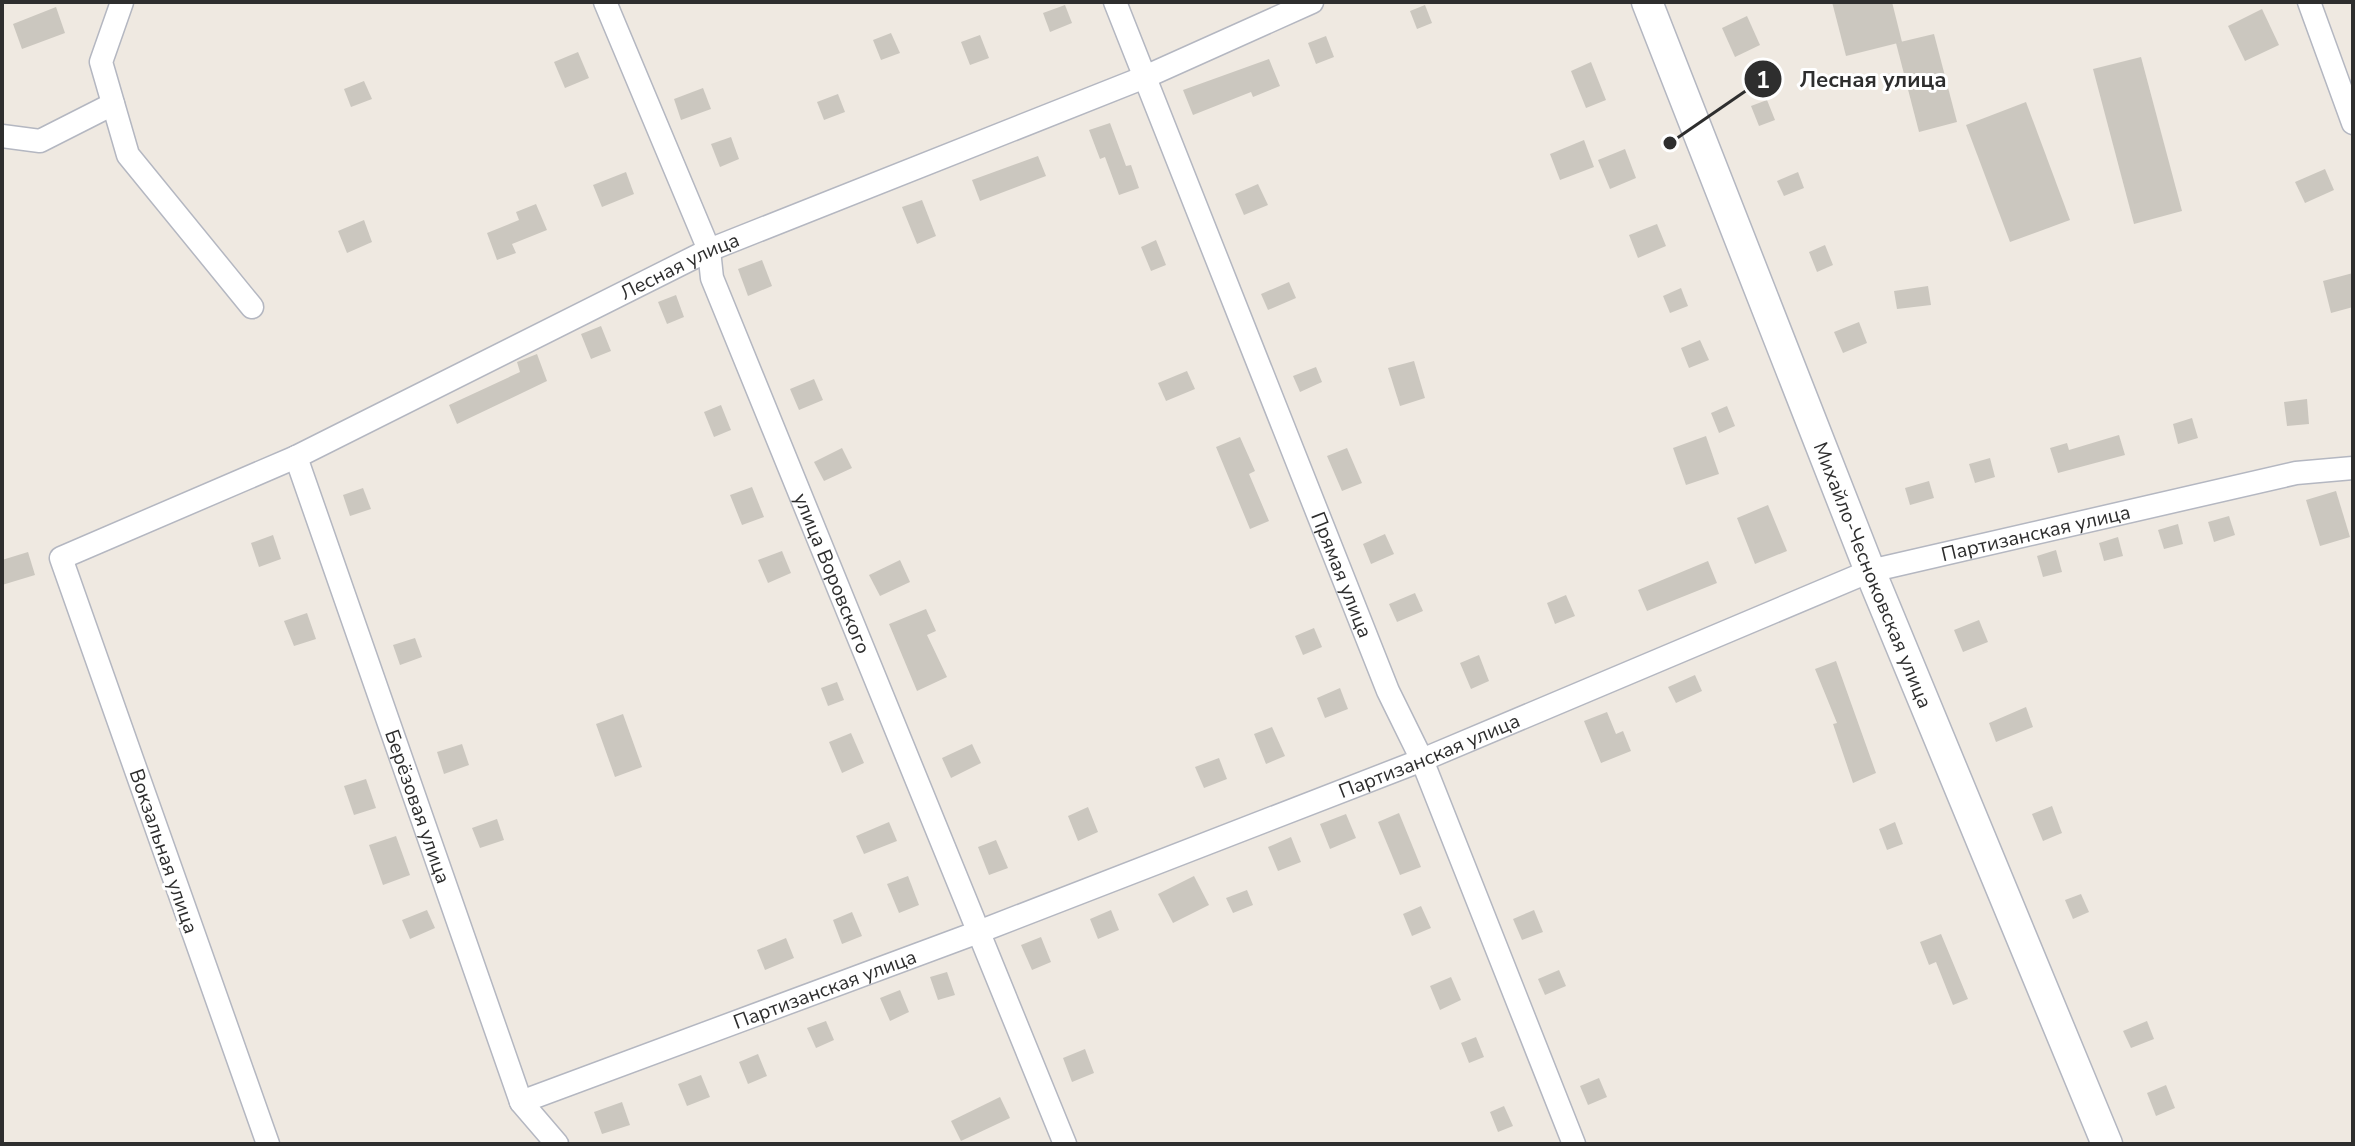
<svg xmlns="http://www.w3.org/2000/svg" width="2355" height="1146" font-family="'Nunito Sans',sans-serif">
  <rect width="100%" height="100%" fill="#efe9e1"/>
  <g fill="#cbc7bf">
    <path d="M1832 2H1892L1902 42 1846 56Z"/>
    <path d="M1065 5 1072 23 1050 32 1043 13Z"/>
    <path d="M1425 5 1432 23 1417 29 1410 11Z"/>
    <path d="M56 7 65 33 22 49 13 24Z"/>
    <path d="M2262 9 2279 45 2245 61 2228 26Z"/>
    <path d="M1747 16 1760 45 1735 57 1722 28Z"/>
    <path d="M891 33 900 53 881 60 873 40Z"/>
    <path d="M1934 34 1957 122 1919 132 1896 43Z"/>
    <path d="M980 35 989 58 970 65 961 42Z"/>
    <path d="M1326 36 1334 57 1316 64 1308 43Z"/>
    <path d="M578 52 589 78 565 88 554 62Z"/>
    <path d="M2141 57 2182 211 2134 224 2093 69Z"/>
    <path d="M1269 59 1280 86 1253 97 1251 92 1193 115 1183 90Z"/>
    <path d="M1591 62 1606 100 1586 108 1571 71Z"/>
    <path d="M364 81 372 99 351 107 344 89Z"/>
    <path d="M703 88 711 109 681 120 674 99Z"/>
    <path d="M838 94 845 112 824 120 817 102Z"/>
    <path d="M1767 100 1775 120 1759 126 1751 106Z"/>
    <path d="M2026 102 2070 220 2010 242 1966 125Z"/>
    <path d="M1110 123 1126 166 1131 165 1139 188 1119 195 1105 157 1100 159 1089 130Z"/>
    <path d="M731 137 739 159 720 167 711 144Z"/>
    <path d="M1584 140 1594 167 1560 180 1550 154Z"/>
    <path d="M1625 149 1636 178 1610 189 1598 160Z"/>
    <path d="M1038 156 1046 176 980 201 972 180Z"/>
    <path d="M2325 169 2334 190 2305 203 2295 182Z"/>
    <path d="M626 172 634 194 602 207 593 185Z"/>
    <path d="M1798 172 1804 188 1784 196 1777 181Z"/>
    <path d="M1258 184 1268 205 1244 215 1235 194Z"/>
    <path d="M922 200 936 236 917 244 902 207Z"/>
    <path d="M536 204 547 230 512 244 516 253 497 260 487 233 519 220 516 212Z"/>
    <path d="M364 220 372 242 347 253 338 231Z"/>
    <path d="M1657 224 1666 246 1638 258 1629 235Z"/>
    <path d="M1156 240 1166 265 1151 271 1141 247Z"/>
    <path d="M1825 245 1833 265 1817 272 1809 252Z"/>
    <path d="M762 260 772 286 748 296 738 269Z"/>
    <path d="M2353 273V307L2331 313 2323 281Z"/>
    <path d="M1289 282 1296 298 1268 310 1261 294Z"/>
    <path d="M1928 286 1931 305 1897 309 1894 291Z"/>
    <path d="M1681 288 1688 306 1670 313 1663 296Z"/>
    <path d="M676 295 684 317 667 324 658 302Z"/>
    <path d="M1859 322 1867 343 1843 353 1834 332Z"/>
    <path d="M601 326 611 351 591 359 581 334Z"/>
    <path d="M1700 340 1709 360 1689 368 1681 348Z"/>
    <path d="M537 354 547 381 457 424 449 405 520 372 517 362Z"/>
    <path d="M1414 361 1425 398 1400 406 1388 368Z"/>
    <path d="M1316 367 1322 382 1300 392 1293 376Z"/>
    <path d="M1187 371 1195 389 1166 401 1158 383Z"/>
    <path d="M814 379 823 400 799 410 790 389Z"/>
    <path d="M2307 399 2309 424 2287 426 2284 402Z"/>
    <path d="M721 405 731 430 714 437 704 412Z"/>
    <path d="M1727 406 1735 426 1719 433 1711 413Z"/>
    <path d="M2192 418 2198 438 2178 444 2173 424Z"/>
    <path d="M2119 435 2125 455 2058 473 2050 448 2067 443 2069 450Z"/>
    <path d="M1706 436 1719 474 1686 485 1673 448Z"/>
    <path d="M1240 437 1255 471 1249 474 1269 521 1250 529 1216 447Z"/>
    <path d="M842 448 852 468 824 481 814 462Z"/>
    <path d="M1347 448 1362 483 1342 491 1327 456Z"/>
    <path d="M1990 458 1995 477 1975 483 1969 464Z"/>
    <path d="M1929 481 1934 498 1910 505 1905 488Z"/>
    <path d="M752 487 764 517 742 525 730 495Z"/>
    <path d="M363 488 371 509 350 516 343 495Z"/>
    <path d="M2336 491 2350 537 2320 546 2306 500Z"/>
    <path d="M1768 505 1787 551 1755 564 1737 518Z"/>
    <path d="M2229 516 2235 535 2214 542 2208 522Z"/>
    <path d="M2178 524 2183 544 2164 549 2158 530Z"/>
    <path d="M1385 534 1394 554 1371 564 1363 544Z"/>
    <path d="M273 535 281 559 259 567 251 543Z"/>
    <path d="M2118 537 2123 556 2104 561 2099 543Z"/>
    <path d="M2056 550 2062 572 2043 577 2037 556Z"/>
    <path d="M782 551 791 573 768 583 758 560Z"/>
    <path d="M28 552 35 575 2 585V560Z"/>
    <path d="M900 560 910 582 880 596 869 575Z"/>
    <path d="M1708 561 1717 583 1647 611 1638 590Z"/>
    <path d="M1415 593 1423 611 1397 622 1389 604Z"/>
    <path d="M1566 595 1575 616 1555 624 1547 603Z"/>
    <path d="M926 609 936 631 927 635 947 677 917 691 889 624Z"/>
    <path d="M307 613 316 639 294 646 284 621Z"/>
    <path d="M1979 620 1988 642 1963 652 1954 630Z"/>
    <path d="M1314 628 1322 647 1303 655 1295 636Z"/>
    <path d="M415 638 422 657 400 665 393 645Z"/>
    <path d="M1479 655 1489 681 1471 689 1460 663Z"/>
    <path d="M1836 661 1876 773 1853 783 1833 724 1837 723 1815 669Z"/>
    <path d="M1695 675 1702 691 1676 703 1668 687Z"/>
    <path d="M837 682 844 700 828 706 821 688Z"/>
    <path d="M1340 688 1348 709 1325 718 1317 698Z"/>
    <path d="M2026 707 2033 727 1996 742 1989 723Z"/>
    <path d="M1607 712 1616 734 1623 731 1631 751 1601 763 1584 721Z"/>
    <path d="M623 714 642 767 615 777 596 724Z"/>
    <path d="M1272 727 1285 756 1266 764 1254 734Z"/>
    <path d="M851 733 864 763 842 773 829 742Z"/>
    <path d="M462 744 469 765 444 774 437 752Z"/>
    <path d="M972 744 981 763 951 778 942 758Z"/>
    <path d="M1219 758 1227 779 1204 788 1195 767Z"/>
    <path d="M366 779 376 808 354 815 344 786Z"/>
    <path d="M2052 806 2062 833 2043 841 2032 814Z"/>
    <path d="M1088 807 1098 832 1078 841 1068 816Z"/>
    <path d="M1399 813 1421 867 1400 875 1378 822Z"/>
    <path d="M1346 814 1356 838 1330 849 1320 824Z"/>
    <path d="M497 819 504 840 480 848 472 828Z"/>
    <path d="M889 822 897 841 864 854 856 836Z"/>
    <path d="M1895 822 1903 844 1887 850 1879 829Z"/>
    <path d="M396 836 410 875 383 885 369 845Z"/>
    <path d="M1291 837 1301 862 1278 871 1268 847Z"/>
    <path d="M996 840 1008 868 989 875 978 847Z"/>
    <path d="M908 876 919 905 899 913 887 884Z"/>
    <path d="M1194 876 1209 905 1173 923 1158 894Z"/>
    <path d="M1247 890 1253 905 1233 913 1226 898Z"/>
    <path d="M2081 894 2089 912 2073 919 2065 900Z"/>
    <path d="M1421 906 1431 928 1412 936 1403 914Z"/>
    <path d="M427 910 435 928 410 939 402 920Z"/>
    <path d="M1111 910 1119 930 1098 939 1090 919Z"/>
    <path d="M1534 910 1543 932 1522 940 1513 919Z"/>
    <path d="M852 912 862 936 842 944 833 920Z"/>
    <path d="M1941 934 1968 999 1953 1005 1936 962 1929 965 1920 942Z"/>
    <path d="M1041 937 1051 962 1032 970 1021 945Z"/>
    <path d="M786 938 794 958 765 970 757 950Z"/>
    <path d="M1559 970 1566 986 1545 995 1538 979Z"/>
    <path d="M947 972 955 995 938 1000 930 977Z"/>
    <path d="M1451 977 1461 1000 1440 1010 1430 986Z"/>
    <path d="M900 990 909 1012 890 1021 880 998Z"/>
    <path d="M826 1021 834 1040 816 1048 807 1028Z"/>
    <path d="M2147 1021 2154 1039 2131 1048 2123 1031Z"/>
    <path d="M1476 1037 1484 1057 1469 1063 1461 1043Z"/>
    <path d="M1085 1049 1094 1073 1072 1082 1063 1058Z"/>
    <path d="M758 1054 767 1076 748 1084 739 1062Z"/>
    <path d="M701 1075 710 1097 687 1106 678 1084Z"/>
    <path d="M1599 1078 1607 1097 1588 1105 1580 1086Z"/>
    <path d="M2166 1085 2175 1108 2156 1116 2147 1093Z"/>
    <path d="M1000 1097 1010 1118 961 1141 951 1121Z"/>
    <path d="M622 1102 630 1125 602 1134 594 1112Z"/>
    <path d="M1504 1106 1513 1126 1498 1132 1490 1112Z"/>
  </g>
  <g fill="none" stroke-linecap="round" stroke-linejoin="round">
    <g stroke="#b4b7c1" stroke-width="25">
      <g id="street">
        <path d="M122 2 101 62 128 155 252 307"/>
        <path id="s1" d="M605 2 709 250 712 278 1065 1144"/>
        <path id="s2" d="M1115 2 1388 691 1422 760 1574 1144"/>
        <path d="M2309 2 2353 123"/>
        <path d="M2 136 40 141 113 104"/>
        <path id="s3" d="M296 457 521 1102 557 1144"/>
        <path id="s4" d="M521 1102 981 931 1422 760 1870 571 2296 473 2353 468"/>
        <path id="s5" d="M268 1144 61 558 296 457 709 250 1145 77 1312 2"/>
      </g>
    </g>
    <g stroke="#b4b7c1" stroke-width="33">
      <g id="secondary">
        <path id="s6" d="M1647 2 1870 571 2107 1144"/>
      </g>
    </g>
    <use href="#street" stroke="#fff" stroke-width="22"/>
    <use href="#secondary" stroke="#fff" stroke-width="30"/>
  </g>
  <g text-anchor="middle" stroke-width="6" stroke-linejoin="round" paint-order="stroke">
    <g font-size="20" fill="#2e2e2e" stroke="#fff">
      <text dy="7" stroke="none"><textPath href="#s5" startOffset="1306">Лесная улица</textPath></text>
      <text dy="7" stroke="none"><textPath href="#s4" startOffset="1620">Партизанская улица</textPath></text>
      <text dy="7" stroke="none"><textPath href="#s1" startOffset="616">улица Воровского</textPath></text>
      <text dy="7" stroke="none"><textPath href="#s2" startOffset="616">Прямая улица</textPath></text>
      <text dy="7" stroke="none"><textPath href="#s6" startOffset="616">Михайло-Чесноковская улица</textPath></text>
      <text dy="7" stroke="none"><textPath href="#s4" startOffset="972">Партизанская улица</textPath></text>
      <text dy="7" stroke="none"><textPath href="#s3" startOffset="370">Берёзовая улица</textPath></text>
      <text transform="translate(164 851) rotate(71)" y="7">Вокзальная улица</text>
      <text dy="7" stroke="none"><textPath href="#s4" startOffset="324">Партизанская улица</textPath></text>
    </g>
  </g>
  <path fill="none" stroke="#2e2e2e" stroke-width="3" d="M1670 143L1763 79"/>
  <g fill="#2e2e2e" stroke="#fff" stroke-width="3">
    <circle cx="1670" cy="143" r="8"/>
    <circle cx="1763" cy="79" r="20"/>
  </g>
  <g font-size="24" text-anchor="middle" font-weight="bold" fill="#fff">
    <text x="1763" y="88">1</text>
  </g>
  <g font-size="22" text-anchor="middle" font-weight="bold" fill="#2e2e2e" stroke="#fff" stroke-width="6" stroke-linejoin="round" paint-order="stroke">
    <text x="1873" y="87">Лесная улица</text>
  </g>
  <rect width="2355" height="1146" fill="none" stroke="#2e2e2e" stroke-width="8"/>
</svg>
